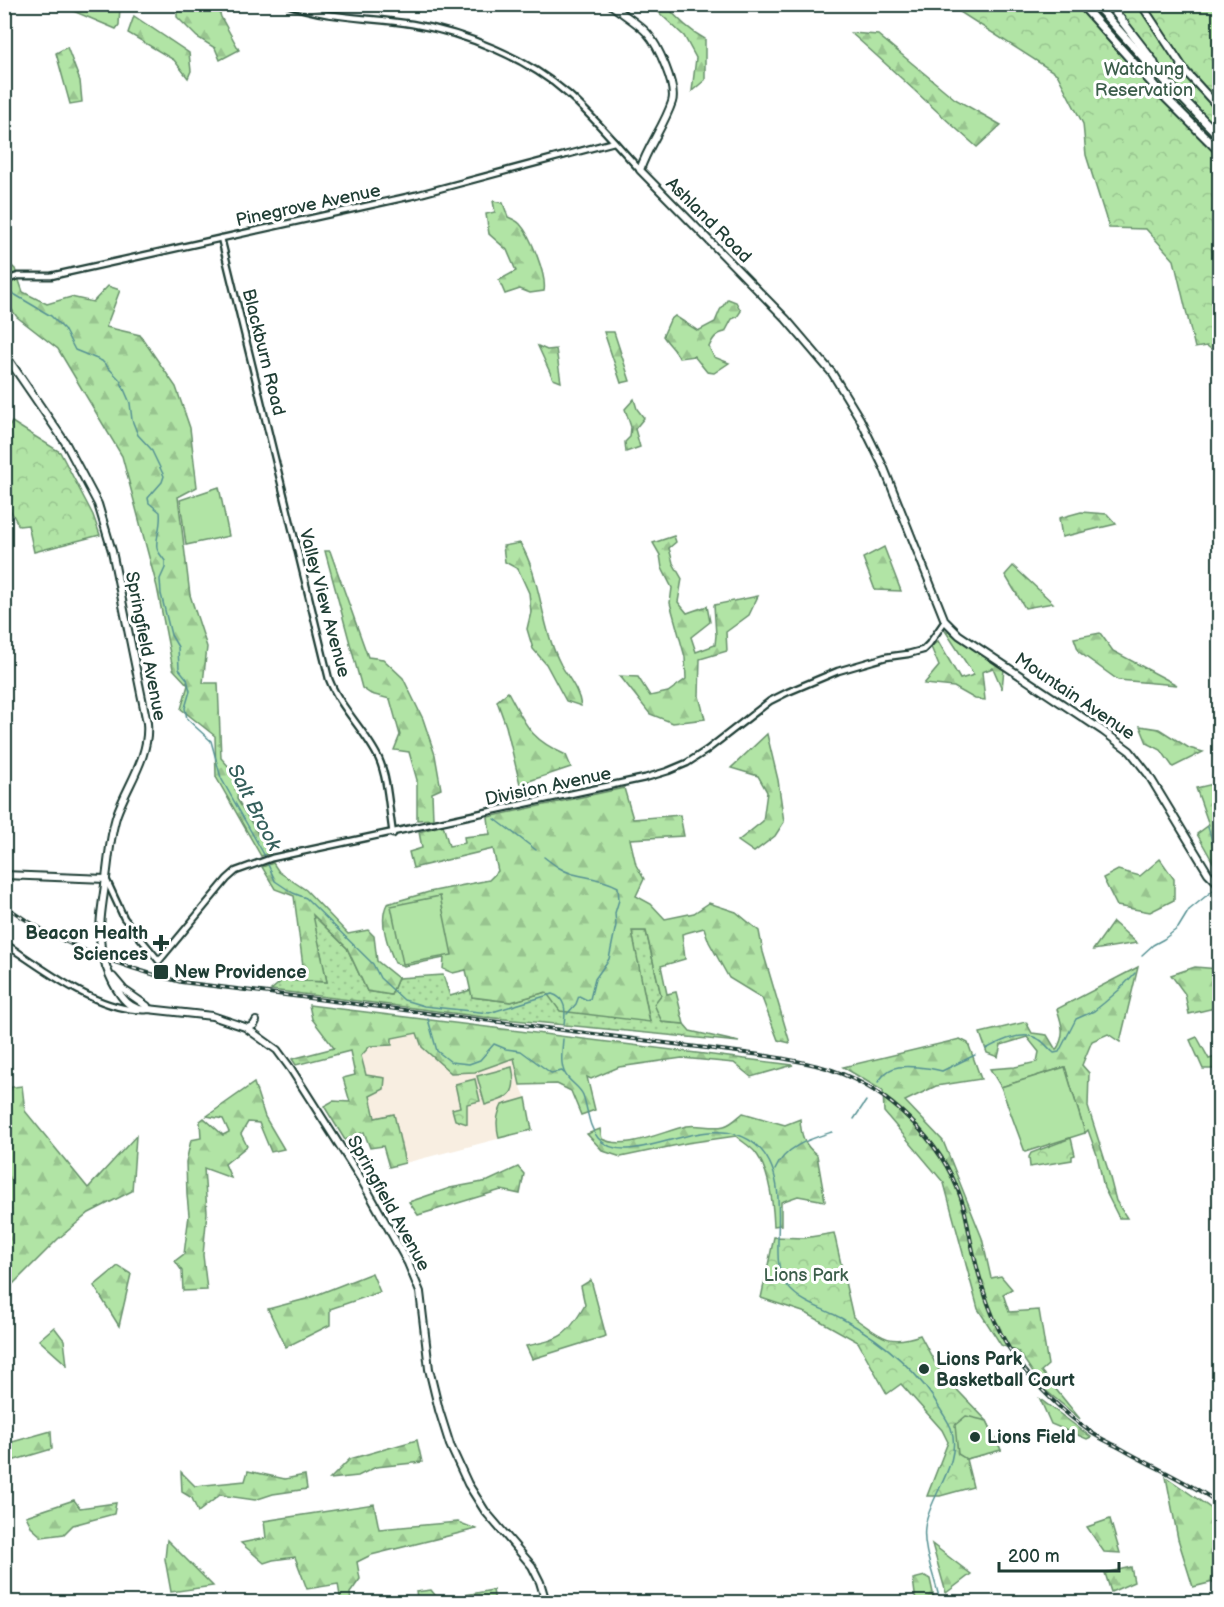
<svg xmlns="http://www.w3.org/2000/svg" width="1224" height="1607" font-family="'Balsamiq Sans',sans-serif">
  <defs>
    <pattern id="grass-dots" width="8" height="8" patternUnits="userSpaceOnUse" patternTransform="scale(1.5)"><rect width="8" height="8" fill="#b1e4a5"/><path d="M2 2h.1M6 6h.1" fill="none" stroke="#98c48f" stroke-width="1.8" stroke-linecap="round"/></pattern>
    <pattern id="forest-firs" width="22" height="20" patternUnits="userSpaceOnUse" patternTransform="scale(1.5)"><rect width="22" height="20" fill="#b1e4a5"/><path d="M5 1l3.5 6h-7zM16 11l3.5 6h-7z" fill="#98c48f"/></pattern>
    <pattern id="park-crowns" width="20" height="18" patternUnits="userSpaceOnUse" patternTransform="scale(1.5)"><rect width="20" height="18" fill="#b1e4a5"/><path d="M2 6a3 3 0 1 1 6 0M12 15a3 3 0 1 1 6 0" fill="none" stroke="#98c48f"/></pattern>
  </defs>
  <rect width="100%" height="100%" fill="#fff"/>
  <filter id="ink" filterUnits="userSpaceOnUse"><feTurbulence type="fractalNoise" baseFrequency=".0167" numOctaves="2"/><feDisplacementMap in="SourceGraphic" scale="12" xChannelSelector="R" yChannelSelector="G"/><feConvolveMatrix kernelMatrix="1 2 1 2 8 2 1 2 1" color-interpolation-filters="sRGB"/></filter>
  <g filter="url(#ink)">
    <path fill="#f8eee1" d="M417 1033 475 1072 514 1058 520 1085 526 1098 532 1130 405 1163 394 1114 375 1118 361 1056 370 1046 392 1045V1038Z"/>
    <path fill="url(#grass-dots)" stroke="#68906c" stroke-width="1.5" d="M312 914 347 948 367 991 391 995 398 978 443 975 450 996 471 990 472 997 511 1002 546 992 650 1021 631 931H646L661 995 662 1022 684 1024 690 1031 739 1042 484 1017 271 990 283 980 327 982Z"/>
    <g fill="url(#forest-firs)" stroke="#68906c" stroke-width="1.5">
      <path d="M84 5 120 6 119 25 116 29 73 11Z"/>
      <path d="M177 5H199L204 7 205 5H217L221 17 239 50 220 60 215 48 197 37 177 17Z"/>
      <path d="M651 5H666C677 19 689 30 705 39V80L692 91 696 58 684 36Z"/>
      <path d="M134 16 189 53 191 71 188 78 174 60 128 33Z"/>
      <path d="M851 33 878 35 955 99 1001 125 977 147C934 110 894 70 851 33Z"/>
      <path d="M67 47 80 81 82 102 70 104 56 53Z"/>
      <path d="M493 201 503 203 508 217C513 219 517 221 520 224 531 236 547 276 544 291L530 293 520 289 505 294 499 280 516 271 507 250 489 234 486 214 495 212Z"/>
      <path d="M5 260 15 269 23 292 47 304 71 297 93 302 108 286 120 290 106 327 140 335 176 387 190 428 197 487 178 497 190 595 207 647 203 683H218L221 758 239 778 237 799 270 853 261 856 216 777 215 736 181 709 188 685 173 669 157 587 122 456 58 349 17 317 5 300Z"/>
      <path d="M728 299 736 302 741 311 737 317 732 319 725 332C716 334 713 338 709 347L714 357 729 363 714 373 707 372 694 356 679 358C676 350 668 344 663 336L670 320 675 316 698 331 715 322 720 310Z"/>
      <path d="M604 332H614L630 381 621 383Z"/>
      <path d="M538 346 547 350 556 349 561 382 553 379Z"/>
      <path d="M634 399 637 409 644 418 635 429 640 447 626 452 625 442 630 437 631 427 625 409Z"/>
      <path d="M1081 512 1107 514 1116 524 1062 537 1059 518Z"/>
      <path d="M674 536 676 542 669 548 673 563 682 579 678 602 687 613 707 606 710 622 691 637 696 652 715 645 716 635 714 605 758 596 749 615 726 632 727 651 700 659 699 696 705 719 673 723 650 714 620 676 638 677 650 696 668 692 686 679 685 657 670 603 672 588 662 568 660 555 653 543Z"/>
      <path d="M520 543C542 579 540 626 561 665 569 679 579 690 581 706L566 701 546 664 533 649 527 629 531 612 529 593 518 569 505 562 503 546Z"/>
      <path d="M884 547 901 591 875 590 863 558Z"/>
      <path d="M325 551H330L368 657 383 659 403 678 423 719 435 755 441 789 432 793 433 819 417 820V780L409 752 394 750 400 735 390 699 371 694 362 688Z"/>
      <path d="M1013 566 1053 603 1025 608 1005 575Z"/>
      <path d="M944 629 1004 669 1002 689 993 668 982 672 985 700 975 699 954 687 924 684 939 666 931 647 938 641 960 679 974 675Z"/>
      <path d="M1100 633 1113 651 1177 685 1118 680 1079 652 1074 638Z"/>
      <path d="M508 692C526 725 529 739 566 755L571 767 520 784 506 726 497 701Z"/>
      <path d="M1140 726 1159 729 1189 748 1203 752 1173 767 1161 750 1147 743Z"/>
      <path d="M767 734 778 780 784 822 775 836 754 852 738 841 763 821 767 792 758 776 731 768Z"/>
      <path d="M1213 784 1219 797V830L1214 833 1219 858 1214 864 1197 834 1209 825 1196 788Z"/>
      <path d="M624 788 633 819 680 815 684 836 630 839 636 865 644 879 636 896 651 904 665 919 694 913 709 903 736 912 759 931 763 952 790 1043 778 1040 762 998 729 978 709 942 704 928 682 934 685 959 661 966 667 994 676 992 684 1024 662 1022 654 1004 661 995 646 931H632L650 1022 560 1011 546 992 511 1002 472 997 466 970 453 973 443 969 444 958 404 966 395 963C388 947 378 921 387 904L429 892 489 880 498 871 493 849 413 868 409 852 422 848 419 832 443 825 449 846 465 843 464 837 490 834 488 817Z"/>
      <path d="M1160 859 1174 879V900L1150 912 1117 906 1103 878 1118 870 1140 876Z"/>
      <path d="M273 863 279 872 306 890 348 934 368 930 374 936 377 961 398 978 391 995 367 991 347 948 313 915 327 982 283 980 303 966 294 896 275 889 262 867Z"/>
      <path d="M1113 922 1137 943 1093 950Z"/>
      <path d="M1138 967 1120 1042 1108 1034 1092 1041 1082 1065 1089 1073 1088 1107 1108 1170 1116 1201 1127 1218H1119L1104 1188 1097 1155 1088 1130 1085 1133 1065 1067 1001 1087 990 1069 1015 1067 1037 1062 1039 1052 1027 1037 1001 1045 998 1057 987 1053 980 1033 1026 1022 1032 1033 1047 1035 1056 1050C1066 1035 1062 1024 1057 1009Z"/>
      <path d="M1195 967 1219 969V1007L1189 1014 1185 994 1171 975Z"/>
      <path d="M309 1005 793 1065 751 1077 734 1063 682 1058 619 1067 591 1079 587 1077 595 1110 581 1115 571 1091 557 1084 520 1085 514 1058 475 1072 451 1073 422 1047 417 1033 392 1038V1045L370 1046 361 1056 366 1075 385 1078 384 1089 370 1096 375 1118 394 1114 405 1163 389 1167 383 1146 370 1148 364 1132 345 1140 324 1106 333 1101 350 1102 343 1078 355 1075 350 1051 296 1065 292 1059 334 1048 312 1019Z"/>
      <path d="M1197 1037 1209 1059 1219 1056V1069H1203L1190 1040Z"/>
      <path d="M960 1039 968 1043 981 1079 936 1086 905 1101 943 1141 982 1238 991 1278 1001 1276 1012 1289 1003 1294 1009 1312 1039 1310 1048 1365 1041 1371 1080 1419 1044 1389 1019 1352 1001 1345 978 1309 944 1183 884 1112 883 1091 843 1067Z"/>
      <path d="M254 1083 265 1117 284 1149 271 1152 259 1123 248 1122 241 1134 247 1146 225 1164 231 1178 204 1168 207 1212 203 1255 207 1290 183 1291 182 1271 175 1261 184 1254 189 1215 187 1195 186 1162 191 1140 201 1138 200 1121 204 1118 223 1135 229 1132 223 1119 207 1116Z"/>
      <path d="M22 1086 25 1111 88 1188 136 1136 132 1191 89 1213 58 1239 5 1292V1088Z"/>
      <path d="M743 1113 785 1125 800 1119C801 1136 804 1145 817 1155L825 1201 798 1196 781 1202V1225L774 1226C773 1203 770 1170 755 1152 750 1146 741 1141 736 1136L687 1143 621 1157 603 1151 587 1134 600 1129 602 1139C625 1151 663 1131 687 1126 699 1124 712 1129 724 1126 732 1124 737 1118 743 1113Z"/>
      <path d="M518 1167 524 1174 520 1194 501 1190 418 1215 409 1202 450 1188 488 1181Z"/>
      <path d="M118 1266 131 1274 119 1326 94 1286Z"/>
      <path d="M372 1273 380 1292 330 1309V1325L286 1347 268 1309 306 1299Z"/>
      <path d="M591 1280 606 1336 532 1359 526 1346C561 1339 567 1337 585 1305L581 1286Z"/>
      <path d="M54 1327 64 1340 67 1365 39 1340Z"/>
      <path d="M1040 1399 1091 1437 1087 1439 1051 1424Z"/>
      <path d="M51 1431 52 1449 5 1463V1444Z"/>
      <path d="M417 1440 422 1462 376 1467 358 1476 330 1479 350 1459Z"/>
      <path d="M248 1471 285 1479 305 1475 307 1489 273 1494 255 1500 220 1495 198 1512 192 1498 182 1492 181 1472 195 1486 245 1481Z"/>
      <path d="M1166 1477 1219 1514V1565L1213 1582 1193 1587 1178 1539Z"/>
      <path d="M74 1500 80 1508 116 1503 114 1514 73 1525 64 1534 42 1537 32 1528 26 1516Z"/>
      <path d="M374 1504 379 1529 458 1522 476 1529 371 1555 357 1562 360 1579 350 1593 351 1602H341L338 1584 307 1589 295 1557 273 1560 264 1563 241 1543 266 1538 264 1521Z"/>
      <path d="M1110 1519 1120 1553 1104 1552 1087 1527Z"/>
      <path d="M167 1540 213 1586 171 1592 165 1559Z"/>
      <path d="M932 1544 971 1574 946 1593Z"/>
      <path d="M1131 1567 1134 1582 1111 1592 1105 1573Z"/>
      <path d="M925 1576 930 1579 935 1602H916L913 1579Z"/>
      <path d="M431 1590 439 1600 493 1590 495 1602H418L416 1592Z"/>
    </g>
    <g fill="url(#park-crowns)" stroke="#68906c" stroke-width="1.5">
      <path d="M949 5H1219V355L1207 346 1195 348 1174 260 1146 229 1109 228 1086 155 1083 124 1057 74Z"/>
      <path d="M12 422 60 452 93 515 100 535 34 552 28 525 19 526 8 506 5 507V434Z"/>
      <path d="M475 1079 480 1101 467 1104V1124L455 1120 452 1109 460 1107 455 1084Z"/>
      <path d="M1071 1138 1075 1155 1072 1156V1160L1030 1167 1029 1157 1031 1153Z"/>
      <path d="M834 1233 853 1317C879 1335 887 1347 920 1335L940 1372 987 1421 1001 1450 966 1459 973 1487 940 1496H927L948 1442 942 1430 901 1384 887 1394 858 1342 806 1313 761 1298 774 1237 804 1238Z"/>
    </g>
    <g fill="#b1e4a5" stroke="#68906c" stroke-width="1.5">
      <path d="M219 487 229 536 186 545 180 500Z"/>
      <path d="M440 896 452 955 403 964 391 906Z"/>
      <path d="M512 1067C518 1094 510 1098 485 1105L477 1076Z"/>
      <path d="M1065 1067 1085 1133 1025 1152 1001 1087Z"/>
      <path d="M526 1098 532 1130 499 1138C496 1125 496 1117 502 1105Z"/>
      <path d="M966 1416 987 1421 1001 1450 966 1459 958 1454 955 1425Z"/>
    </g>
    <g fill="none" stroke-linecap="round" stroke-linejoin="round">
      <g stroke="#559193" stroke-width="1.5">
        <path d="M4 286 7 290 51 316 64 329 75 350 102 361 120 380 130 403 132 420 138 435 151 449 164 476 162 482 148 498 149 503 160 512C162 526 155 539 157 548 158 553 162 556 165 561V568L160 579 161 594 171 635 178 647 179 669 187 679 190 691 185 708 187 719 211 741 221 778 266 858"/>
        <path d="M495 819 536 850"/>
        <path d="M1208 827C1213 841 1213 853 1220 866"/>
        <path d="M544 857C553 864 562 871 573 874 589 878 603 879 618 887L619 900 615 913 616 925 609 959 595 979 590 999 587 1000 579 996 576 1004 567 1014"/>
        <path d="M267 862 275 881 293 893 306 898 373 964 380 978 404 1000 424 1006 489 1013 552 994C566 998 566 1011 564 1024"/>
        <path d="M1142 955 1153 945 1164 939 1178 928 1189 910 1217 887"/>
        <path d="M428 1019 437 1051 451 1062 469 1064 480 1060 494 1044 506 1049 521 1051 551 1073 562 1071 564 1073"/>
        <path d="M563 1039C562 1052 559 1068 568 1078 573 1084 580 1088 583 1095 588 1109 588 1126 598 1138 630 1175 707 1104 756 1145 782 1167 779 1207 778 1239 778 1252 777 1266 783 1279 794 1301 820 1307 841 1318 883 1341 919 1370 942 1412 945 1417 949 1423 951 1428 963 1463 930 1494 925 1527 922 1550 936 1580 940 1602"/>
        <path d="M986 1049C1000 1041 1024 1029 1040 1040 1045 1043 1049 1049 1054 1053L1059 1052 1076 1019 1094 1011 1104 1003 1119 990 1135 973"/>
        <path d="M878 1082C882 1077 886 1071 892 1069 903 1064 931 1068 942 1071L975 1055"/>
        <path d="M854 1119 866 1101"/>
        <path d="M775 1170C785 1146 810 1139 832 1132"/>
      </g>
      <g stroke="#1f3d34" stroke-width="9">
        <g id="minor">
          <path d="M287 4C328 19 370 17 412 24 466 33 527 58 568 94 594 117 617 145 640 170"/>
          <path d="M221 238 329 679C340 708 366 731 379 759 388 779 389 811 393 834"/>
          <path d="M4 281 18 276H51L416 195 614 142"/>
          <path d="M106 879 124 918 159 961 227 879 236 871 272 858 645 778 668 771 687 763 707 750 770 701 788 692 838 671 886 657 908 654 923 650 929 644 945 621"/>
          <path d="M4 943C42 968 91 1007 137 1010"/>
        </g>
      </g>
      <g stroke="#1f3d34" stroke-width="10">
        <g id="major">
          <path d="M610 4C622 14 637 22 647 33 658 45 677 87 672 102 664 126 648 146 640 170L786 319 832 373 860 419 884 468 945 621 959 635 1103 731 1130 751 1148 774 1208 873 1220 885"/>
          <path d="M1141 4 1186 72 1220 109"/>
          <path d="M4 353 65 442 98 504 112 551 147 723C150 756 128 784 117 814 110 835 109 857 106 878 103 901 98 924 101 948"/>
          <path d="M4 875 106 879"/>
          <path d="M106 966C112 983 126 1014 148 1009L212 1016 245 1027 277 1050 291 1069 361 1179 408 1263 420 1292 429 1369 439 1410 450 1445 468 1484 485 1511 532 1566 540 1582 546 1602"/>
          <path d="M113 977 124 990 147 1006 148 1009"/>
          <path d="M248 1028 254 1025 256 1021"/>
        </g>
      </g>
      <g stroke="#1f3d34" stroke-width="11">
        <g id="highway">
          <path d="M1081 4 1160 92 1220 152"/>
          <path d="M1095 4 1150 65 1220 137"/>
          <path d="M1109 4 1153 61 1157 70"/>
        </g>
      </g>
      <use href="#minor" stroke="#fff" stroke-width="4.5"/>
      <use href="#major" stroke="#fff" stroke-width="6"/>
      <use href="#highway" stroke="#fff" stroke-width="7"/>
      <g stroke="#1f3d34" stroke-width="4">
        <path id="rail" d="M4 905C57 944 118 966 181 982L761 1055C785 1059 809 1062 832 1070 889 1090 941 1140 961 1198 966 1212 968 1228 971 1242 980 1283 992 1326 1017 1360 1038 1388 1064 1413 1092 1433 1101 1439 1111 1443 1120 1448 1153 1467 1189 1482 1220 1504"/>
      </g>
      <use href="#rail" stroke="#fff" stroke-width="1.5" stroke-dasharray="4.5" stroke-linecap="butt"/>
      <g stroke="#1f3d34" stroke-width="10" stroke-linecap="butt">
        <path id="major-bridge" d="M101 948 106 966"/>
      </g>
      <use href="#major-bridge" stroke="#fff" stroke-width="6"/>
    </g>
  </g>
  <g fill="#1f3d34" stroke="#fff" stroke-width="2">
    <path d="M158 934h6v6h6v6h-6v6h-6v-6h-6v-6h6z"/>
    <rect x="153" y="964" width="16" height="16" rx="3"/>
    <circle cx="924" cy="1369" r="6"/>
    <circle cx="975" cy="1437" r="6"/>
  </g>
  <g text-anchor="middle" stroke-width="6" stroke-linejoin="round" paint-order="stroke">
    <g font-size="18" fill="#3c5e4b" stroke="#fff">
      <text x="1144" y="75">Watchung<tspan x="1144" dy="21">Reservation</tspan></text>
      <text x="806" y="1281">Lions Park</text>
    </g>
    <g font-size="18" fill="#1f3d34" stroke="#fff">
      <text transform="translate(308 205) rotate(-12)" y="6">Pinegrove Avenue</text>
      <text transform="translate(709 220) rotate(45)" y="6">Ashland Road</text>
      <text transform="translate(264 352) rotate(76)" y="6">Blackburn Road</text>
      <text transform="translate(325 603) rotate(75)" y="6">Valley View Avenue</text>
      <text transform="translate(146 646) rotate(79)" y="6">Springfield Avenue</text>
      <text transform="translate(1075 696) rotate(34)" y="6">Mountain Avenue</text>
      <text transform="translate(548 786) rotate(-12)" y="6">Division Avenue</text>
      <text transform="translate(389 1203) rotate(61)" y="6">Springfield Avenue</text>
    </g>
    <g font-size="18" font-weight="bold" fill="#1f3d34" stroke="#fff" text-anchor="start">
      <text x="148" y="939" text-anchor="end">Beacon Health<tspan x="148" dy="21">Sciences</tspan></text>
      <text x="174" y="978">New Providence</text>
      <text x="936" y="1365">Lions Park<tspan x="936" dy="21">Basketball Court</tspan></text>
      <text x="987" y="1443">Lions Field</text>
    </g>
    <g font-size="20" font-style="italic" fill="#36605c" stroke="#fff">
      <text transform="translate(255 807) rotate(63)" y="7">Salt Brook</text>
    </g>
  </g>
  <rect width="1224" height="1607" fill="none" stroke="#fff" stroke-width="24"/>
  <rect x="12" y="12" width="1200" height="1583" fill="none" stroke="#1f3d34" stroke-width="2" filter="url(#ink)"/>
  <path d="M999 1562v9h120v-9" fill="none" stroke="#1f3d34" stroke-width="3"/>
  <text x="1008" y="1562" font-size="18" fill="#1f3d34" stroke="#ffffff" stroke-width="4.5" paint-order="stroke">200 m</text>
</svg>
